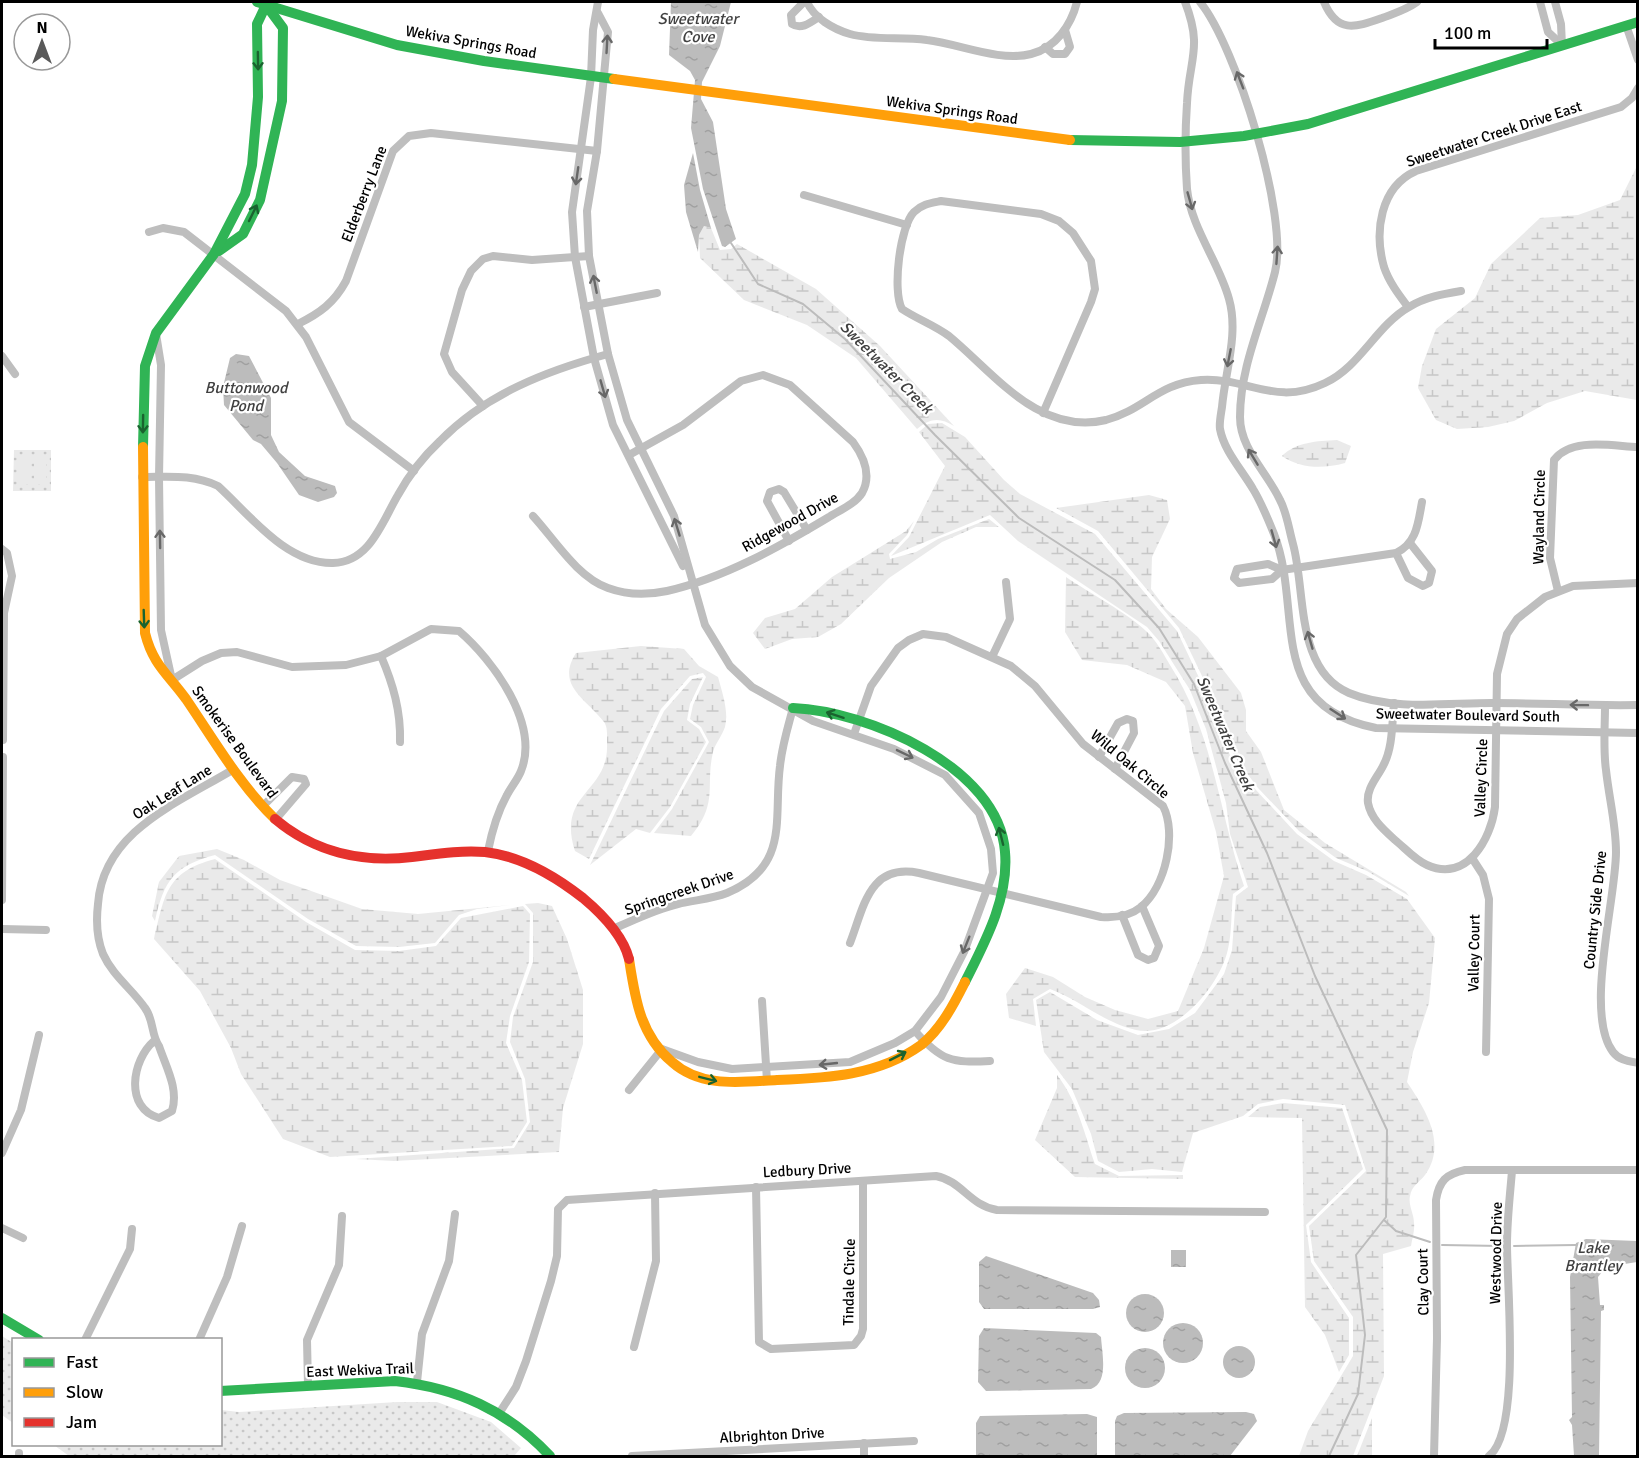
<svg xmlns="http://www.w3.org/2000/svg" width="1639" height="1458" font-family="Signika,sans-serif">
  <defs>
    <pattern id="green-dots" width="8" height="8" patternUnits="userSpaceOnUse" patternTransform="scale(1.5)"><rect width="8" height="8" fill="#eaeaea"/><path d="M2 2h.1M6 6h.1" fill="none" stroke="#c7c7c7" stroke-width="1.8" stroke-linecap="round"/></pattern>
    <pattern id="wetland-marsh" width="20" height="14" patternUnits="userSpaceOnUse" patternTransform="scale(1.5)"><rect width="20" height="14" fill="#eaeaea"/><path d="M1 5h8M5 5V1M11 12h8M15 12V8" fill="none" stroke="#c7c7c7"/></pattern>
    <pattern id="water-ripples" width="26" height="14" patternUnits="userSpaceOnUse" patternTransform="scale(1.5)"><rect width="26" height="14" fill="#bcbcbc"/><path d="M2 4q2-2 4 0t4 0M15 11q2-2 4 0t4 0" fill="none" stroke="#a0a0a0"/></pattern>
  </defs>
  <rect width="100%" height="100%" fill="#fff"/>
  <g fill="url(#green-dots)">
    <path d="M14 450H51V491H13Z"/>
    <path d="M2 1336 13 1343V1423L2 1415Z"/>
    <path d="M397 1402H437L491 1422 521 1448 514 1456H69L54 1445 220 1444 221 1410 239 1412Z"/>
  </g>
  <g fill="url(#wetland-marsh)">
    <path d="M1637 166V400L1585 391 1547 403 1514 421 1488 427 1457 429 1436 420 1418 388 1422 366 1436 329 1475 298 1491 264 1540 218 1578 215 1620 200Z"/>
    <path d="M704 226 711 228 720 250 731 249 737 244 816 289 880 346 954 426C940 417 930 418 917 429L856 358 807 325 744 300 700 258 699 235Z"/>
    <path d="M942 423 965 437 1004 480 1020 494 1095 534 1177 631 1210 701 1231 758 1256 790 1297 834 1334 861 1366 875 1407 899 1435 938 1429 1003 1413 1052 1407 1082C1424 1108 1448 1143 1425 1175 1419 1183 1412 1185 1410 1196 1408 1205 1414 1214 1414 1223 1415 1231 1412 1239 1411 1246L1383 1254 1384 1376 1353 1456H1299L1308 1431 1353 1356V1317L1314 1261 1309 1226 1366 1171 1345 1105 1283 1099 1258 1104 1243 1116 1193 1133 1182 1172 1152 1169 1119 1172 1098 1161 1091 1134 1072 1089 1044 1052 1036 1000 1050 992 1097 1020 1138 1035 1169 1029 1195 1013 1224 974 1232 950 1236 896 1248 887 1230 834 1226 803 1206 729 1190 690 1159 641 1147 627 1018 541 990 515 891 556 909 537 945 466 919 432 928 424Z"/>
    <path d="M1337 440 1351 446 1345 463C1323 469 1301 469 1282 456 1296 442 1317 441 1337 440Z"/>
    <path d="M1149 495 1167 500 1170 519 1152 557 1151 589 1166 609 1198 637 1241 693 1246 710V731L1261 752 1284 810 1325 843 1406 892 1409 896 1367 871 1336 858 1299 831 1258 788 1234 756 1213 699 1179 628 1098 531 1056 508Z"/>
    <path d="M989 519 999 527H976L942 542 889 578 841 624 818 637 792 639 765 649 753 633 765 618 795 609 832 577 906 531 914 521 907 535 889 554 890 559 916 552 938 539Z"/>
    <path d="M1066 577C1088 592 1129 614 1146 631 1156 640 1163 653 1170 665 1213 732 1219 812 1244 886L1233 894C1231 912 1232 932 1228 949 1221 984 1176 1039 1136 1030 1104 1023 1080 1000 1050 989L1033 999 1036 1026 1009 1018 1006 994 1025 968 1053 977 1085 997 1115 1010 1148 1019 1178 1011 1204 948 1224 876 1216 832 1193 753 1185 706 1166 682 1127 665 1082 660 1065 632Z"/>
    <path d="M641 646 684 649 699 666 718 677C722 692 729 711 725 727 722 736 715 744 713 752 705 786 719 803 691 836L654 833 672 809 709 742 701 727 690 719 693 705 706 677 703 673 690 676 661 709 589 859 575 851C556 793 609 793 607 744 607 737 608 727 604 722 587 699 555 686 576 653Z"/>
    <path d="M703 677 690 704 687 720 699 729 706 742 670 807 650 833 636 829 590 865 664 711 692 679Z"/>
    <path d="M217 849 244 860 280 880 362 909 418 914 511 905 477 909 459 915 435 943 399 947 356 946 308 919 215 855C174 866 164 880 155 921L152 916 159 882 179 856Z"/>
    <path d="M215 859 306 922 355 950 399 951 436 946 461 918 523 906 530 914 529 962 510 1016 506 1043 522 1080 527 1122 512 1146 330 1157 283 1139 241 1074 231 1048 200 991 154 939C165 894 166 872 215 859Z"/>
    <path d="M538 903 552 906 567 939 583 990V1044L563 1108 559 1152 394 1161 356 1159 514 1148 530 1122 525 1079 510 1042 513 1017 533 962V913L525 904Z"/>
    <path d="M1057 1075C1078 1102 1084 1133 1095 1164L1119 1176 1183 1175V1179L1075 1177 1035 1140 1057 1088Z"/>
    <path d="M1283 1103 1342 1108 1363 1169 1306 1225 1311 1262 1349 1318V1355L1339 1372 1325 1335 1305 1307 1302 1118 1248 1117 1260 1107Z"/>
    <path d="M1372 1418V1456H1357Z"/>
  </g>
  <g fill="#eaeaea">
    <rect x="18" y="457" width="12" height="27"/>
    <rect x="34" y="457" width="12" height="27"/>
  </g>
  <g fill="url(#water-ripples)">
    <path d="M671 2H731L720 46 702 82 701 99 713 122 726 209 736 239 725 247 722 246 703 189 691 128 695 80 690 71 669 55Z"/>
    <path d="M693 153 700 190 711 228 704 226 699 235 698 252 686 212 684 185Z"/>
    <path d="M236 354 249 356 271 398V435L279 452 305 476 335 486 337 493 334 497 318 502 299 495 277 463 261 444 253 440 224 405 223 387 230 358Z"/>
    <path d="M1586 1239 1637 1241V1262L1606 1267 1598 1277 1600 1305H1604V1310L1601 1311 1599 1456H1574L1572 1425 1569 1420 1572 1417 1570 1277 1576 1243Z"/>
    <rect x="1171" y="1250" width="15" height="17"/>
    <path d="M986 1256 1093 1293 1099 1300 1100 1307 1093 1309H984L979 1302V1262Z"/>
    <circle cx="1145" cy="1313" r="19"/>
    <circle cx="1183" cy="1343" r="20"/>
    <path d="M984 1328 1096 1333 1101 1337C1102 1353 1109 1383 1091 1389L986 1391 978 1382 979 1336Z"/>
    <circle cx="1239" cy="1362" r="16"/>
    <circle cx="1145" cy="1368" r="20"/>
    <path d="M1246 1412 1254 1414 1257 1421 1230 1456H1115V1421L1117 1416 1124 1413Z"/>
    <path d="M1087 1414 1097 1417V1456H976V1423L980 1416Z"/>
  </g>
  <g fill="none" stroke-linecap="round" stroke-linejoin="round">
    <g stroke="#bcbcbc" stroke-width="2">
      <path d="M731 243 758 284 803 304 845 339 935 435 1019 518 1115 580 1159 628 1194 684 1225 763 1267 853 1315 976 1387 1130 1386 1217 1356 1255 1365 1335 1358 1394 1329 1456"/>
      <path d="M1384 1220 1396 1231 1430 1242"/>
      <path d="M1442 1245 1501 1246"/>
      <path d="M1514 1246 1576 1245"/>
    </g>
    <g stroke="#bebebe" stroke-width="8">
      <path d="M598 2 593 30 591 77 572 212 575 257 594 358 613 425 683 566"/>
      <path d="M804 2 791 15 792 24C801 30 810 23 819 17"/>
      <path d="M807 2C814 18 833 29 850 34 875 41 902 36 927 40 960 44 999 62 1031 54 1056 48 1071 25 1077 2"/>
      <path d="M1185 2C1203 48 1189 59 1187 103 1185 132 1185 161 1187 189 1191 228 1219 262 1229 299 1239 334 1225 372 1222 407 1221 414 1219 423 1220 429 1224 451 1242 470 1253 489 1261 502 1268 519 1274 534 1304 611 1263 706 1376 728L1638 733"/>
      <path d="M1200 2C1236 46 1289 216 1275 272 1263 320 1240 366 1240 417 1240 449 1267 472 1280 500 1287 513 1289 530 1293 544 1306 591 1295 670 1349 693 1392 711 1447 703 1492 703 1541 703 1589 706 1638 705"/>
      <path d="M1324 2C1337 33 1354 28 1382 18 1395 13 1406 10 1417 2"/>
      <path d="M1540 2 1548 32 1562 45"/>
      <path d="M1555 2 1561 24 1562 45"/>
      <path d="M598 13 608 32 597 151 587 211 589 256 608 354 627 420 674 516 705 625 730 666 752 687 813 721 894 749 945 775 979 813 991 849 993 873 964 952 941 997 915 1031 895 1043 850 1062 732 1069 698 1062 662 1049 629 1090"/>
      <path d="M1626 25 1638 60"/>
      <path d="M1045 47 1053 54H1065L1070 47 1065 30"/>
      <path d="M804 195 907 225"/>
      <path d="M149 232 163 228 184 232 286 311 306 337 349 422 414 471"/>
      <path d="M584 307 657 293"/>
      <path d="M1408 307C1399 295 1389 282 1384 267 1374 232 1380 187 1416 171L1621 107 1632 98 1638 88"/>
      <path d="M298 324C320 313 334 303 346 281L393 151 409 136 431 133 597 151"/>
      <path d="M156 334 161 365 159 477 161 630 172 680 202 661 221 653 237 652 292 667 346 665 381 656 431 629 459 631C493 660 540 724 521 771 518 779 511 787 507 795 497 813 492 831 488 851"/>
      <path d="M2 356 15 374"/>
      <path d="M483 406 452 372 444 354 462 290 471 271 483 259 493 256 532 260 589 256"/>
      <path d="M1043 413 1091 302 1095 289 1091 261 1073 233 1059 221 1041 214 941 201C931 203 922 204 914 212 900 226 892 291 902 309 917 319 934 325 949 336 994 373 1039 436 1106 420 1144 410 1158 383 1201 380 1248 377 1275 407 1325 383 1360 367 1376 326 1409 307 1425 297 1443 294 1461 291"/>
      <path d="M142 477C169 477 193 474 218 486 249 514 286 564 333 563 370 562 382 522 398 495 409 475 424 456 440 441 486 394 546 371 608 354"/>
      <path d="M533 516C555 540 577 577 608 588 627 595 648 595 667 591 724 578 779 547 829 517 840 510 855 504 862 493 872 475 864 457 853 442L790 385 763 375 741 381 683 425 629 455"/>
      <path d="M789 541 767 501 770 492 779 489 784 492 807 530"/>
      <path d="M2 549 7 553 12 576 4 613 3 740"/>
      <path d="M1396 553 1408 578 1423 586 1429 583 1432 571 1410 543"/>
      <path d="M1282 570 1272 579 1239 583 1234 578 1237 569 1268 564 1282 570 1396 553C1417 543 1418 523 1422 502"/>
      <path d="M1558 591 1550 558 1554 460C1571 437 1612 446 1638 447"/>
      <path d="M381 656C393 684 401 711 400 742"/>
      <path d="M992 657 1010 619 1006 582"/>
      <path d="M1394 703C1392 723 1393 748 1383 766 1377 778 1366 789 1368 803 1371 819 1384 830 1395 840 1405 848 1415 860 1427 865 1467 883 1491 839 1495 807L1497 674 1507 634 1517 619 1545 597 1573 586 1638 583"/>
      <path d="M1605 706C1605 727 1603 749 1606 770 1609 798 1616 824 1616 852 1616 899 1584 1014 1613 1052 1619 1060 1628 1061 1638 1063"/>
      <path d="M1099 757 1118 723 1127 719 1133 721 1134 733 1115 769"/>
      <path d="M263 806 292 777 304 779 306 784 276 819"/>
      <path d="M1472 858 1483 875 1489 899 1486 1052"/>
      <path d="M2 900 3 757"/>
      <path d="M1122 915 1138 955 1148 960 1154 958 1159 946 1142 906"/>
      <path d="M2 929 46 930"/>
      <path d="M613 929C634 920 656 909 678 904 694 900 712 899 727 893 791 866 773 818 780 766 782 746 788 727 793 708"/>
      <path d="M850 943C864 907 869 863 919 873L1101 917C1114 918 1130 916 1141 907 1166 886 1177 833 1163 806L1083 744 1035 686 1011 666 946 637 923 634 909 640 898 648 871 686 854 734"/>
      <path d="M762 1001 767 1081"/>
      <path d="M915 1031C941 1061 952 1063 990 1061"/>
      <path d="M154 1041C132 1060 124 1108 159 1118L172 1111C179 1089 166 1067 159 1046 151 1035 154 1020 145 1008 132 989 113 976 103 954 97 939 96 921 98 904 103 831 178 803 234 769"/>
      <path d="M2 1153 21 1110 39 1035"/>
      <path d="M756 1187 759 1342 771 1349 854 1345 861 1336 863 1329V1181"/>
      <path d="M2 1228 23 1238"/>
      <path d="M85 1340 130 1249 132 1229"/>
      <path d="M199 1340 227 1277 242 1226"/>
      <path d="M634 1347 656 1261 655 1193"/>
      <path d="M417 1382 422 1334 449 1261 455 1214"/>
      <path d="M308 1386 307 1340 339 1265 342 1216"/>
      <path d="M500 1412 516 1387 526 1361 551 1281 557 1256 558 1209 567 1200 936 1176C962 1181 969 1205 997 1210L1265 1212"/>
      <path d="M19 1456V1453"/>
      <path d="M632 1456 914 1441"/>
      <path d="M864 1456V1443"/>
      <path d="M1434 1456 1437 1338 1436 1200C1439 1181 1446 1174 1465 1170H1638"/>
      <path d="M1489 1456C1521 1432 1507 1287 1507 1245 1507 1220 1510 1195 1512 1171"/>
    </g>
    <g stroke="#30b455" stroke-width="10">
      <path d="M257 2 397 45 484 61 614 79"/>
      <path d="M1070 140 1180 142 1244 136 1308 124 1638 22"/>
      <path d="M219 251 243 234 260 200 282 101 283 28 266 5"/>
      <path d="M143 447 145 366 156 333 214 254 245 194 252 165 258 97 257 24 266 5"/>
      <path d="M793 708C867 711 999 767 1005 852 1009 898 985 942 965 982"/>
      <path d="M2 1318 39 1340"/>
      <path d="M220 1391 395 1381C457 1388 507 1410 550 1456"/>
    </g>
    <g stroke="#ff9f0a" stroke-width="10">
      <path d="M614 79 1070 140"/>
      <path d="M143 447 145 633C153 665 168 674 186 699 214 740 239 784 275 819"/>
      <path d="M629 959C635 998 640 1035 672 1062 701 1088 740 1082 777 1080 827 1078 878 1076 921 1045 941 1029 954 1004 965 982"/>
    </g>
    <path stroke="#e5322d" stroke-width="10" d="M275 819C314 852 362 863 412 857 436 854 460 850 485 852 521 856 555 876 583 898 602 914 623 935 629 959"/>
  </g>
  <defs><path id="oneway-shaft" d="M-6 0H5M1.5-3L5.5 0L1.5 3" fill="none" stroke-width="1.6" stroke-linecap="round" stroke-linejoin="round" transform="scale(1.5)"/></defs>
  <g stroke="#686868">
    <use href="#oneway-shaft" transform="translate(607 44) rotate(-87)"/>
    <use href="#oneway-shaft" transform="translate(1240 80) rotate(-111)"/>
    <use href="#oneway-shaft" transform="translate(577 176) rotate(98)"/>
    <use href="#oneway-shaft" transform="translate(1190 201) rotate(74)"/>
    <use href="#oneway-shaft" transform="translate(1277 255) rotate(-86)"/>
    <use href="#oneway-shaft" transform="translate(595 284) rotate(-101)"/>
    <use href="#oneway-shaft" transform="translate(1229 358) rotate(101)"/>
    <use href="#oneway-shaft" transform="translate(603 389) rotate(74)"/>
    <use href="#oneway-shaft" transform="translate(1253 457) rotate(-121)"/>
    <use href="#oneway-shaft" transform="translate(677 527) rotate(-107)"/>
    <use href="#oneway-shaft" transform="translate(160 539) rotate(-91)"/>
    <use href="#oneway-shaft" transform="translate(1274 539) rotate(74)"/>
    <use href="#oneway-shaft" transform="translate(1310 640) rotate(-106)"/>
    <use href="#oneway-shaft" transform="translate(1579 705) rotate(-179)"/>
    <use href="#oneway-shaft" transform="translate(1338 714) rotate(33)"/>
    <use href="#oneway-shaft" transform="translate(905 754) rotate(26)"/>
    <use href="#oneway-shaft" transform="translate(966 945) rotate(112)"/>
    <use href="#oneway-shaft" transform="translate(828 1064) rotate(174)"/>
  </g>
  <g stroke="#1a632f">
    <use href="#oneway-shaft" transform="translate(258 61) rotate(89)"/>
    <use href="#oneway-shaft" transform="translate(253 213) rotate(-64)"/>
    <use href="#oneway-shaft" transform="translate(143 424) rotate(91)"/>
    <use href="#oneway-shaft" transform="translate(144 619) rotate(88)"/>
    <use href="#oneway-shaft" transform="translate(835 715) rotate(-162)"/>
    <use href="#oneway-shaft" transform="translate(1001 836) rotate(-104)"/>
    <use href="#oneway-shaft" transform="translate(898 1056) rotate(-27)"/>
    <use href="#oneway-shaft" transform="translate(708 1079) rotate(14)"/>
  </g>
  <g text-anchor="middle" stroke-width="4.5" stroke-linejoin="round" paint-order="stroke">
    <g font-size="15" fill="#000" stroke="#fff">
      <text transform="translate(471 42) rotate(10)" y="5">Wekiva Springs Road</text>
      <text transform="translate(952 110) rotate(8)" y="5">Wekiva Springs Road</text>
      <text transform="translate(1494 134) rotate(-18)" y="5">Sweetwater Creek Drive East</text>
      <text transform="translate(364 194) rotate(-69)" y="5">Elderberry Lane</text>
      <text transform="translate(1539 517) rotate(-89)" y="5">Wayland Circle</text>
      <text transform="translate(790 522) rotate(-29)" y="5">Ridgewood Drive</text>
      <text transform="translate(1468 715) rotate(1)" y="5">Sweetwater Boulevard South</text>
      <text transform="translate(235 742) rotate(54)" y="5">Smokerise Boulevard</text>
      <text transform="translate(1130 764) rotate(40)" y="5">Wild Oak Circle</text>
      <text transform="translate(1481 778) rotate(-88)" y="5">Valley Circle</text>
      <text transform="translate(172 792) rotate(-32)" y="5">Oak Leaf Lane</text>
      <text transform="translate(679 892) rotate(-19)" y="5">Springcreek Drive</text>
      <text transform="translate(1595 910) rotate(-84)" y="5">Country Side Drive</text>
      <text transform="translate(1474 953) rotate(-89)" y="5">Valley Court</text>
      <text transform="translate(807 1170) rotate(-3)" y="5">Ledbury Drive</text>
      <text transform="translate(1496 1253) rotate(-89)" y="5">Westwood Drive</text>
      <text transform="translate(849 1282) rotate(-89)" y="5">Tindale Circle</text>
      <text transform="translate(1423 1282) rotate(-91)" y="5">Clay Court</text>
      <text transform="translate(360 1370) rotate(-2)" y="5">East Wekiva Trail</text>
      <text transform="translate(772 1435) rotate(-3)" y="5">Albrighton Drive</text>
    </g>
    <g font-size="16" font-style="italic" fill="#414141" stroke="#fff">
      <text x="698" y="24">Sweetwater<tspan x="698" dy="18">Cove</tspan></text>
      <text transform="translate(887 367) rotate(45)" y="6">Sweetwater Creek</text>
      <text x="246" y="393">Buttonwood<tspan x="246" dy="18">Pond</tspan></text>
      <text transform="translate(1226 733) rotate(67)" y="6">Sweetwater Creek</text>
      <text x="1593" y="1253">Lake<tspan x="1593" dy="18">Brantley</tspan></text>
    </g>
  </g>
  <rect width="1639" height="1458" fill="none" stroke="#000000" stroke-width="6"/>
  <rect x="12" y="1338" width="210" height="108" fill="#ffffff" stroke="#999999" stroke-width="1.5"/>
  <rect x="24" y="1358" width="30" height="9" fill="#30b455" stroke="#999999" stroke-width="1.5"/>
  <text x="66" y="1368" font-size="18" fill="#000000">Fast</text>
  <rect x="24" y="1388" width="30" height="9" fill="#ff9f0a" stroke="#999999" stroke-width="1.5"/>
  <text x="66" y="1398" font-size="18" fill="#000000">Slow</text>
  <rect x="24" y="1418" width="30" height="9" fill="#e5322d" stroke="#999999" stroke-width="1.5"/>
  <text x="66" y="1428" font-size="18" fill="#000000">Jam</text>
  <g transform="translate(42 42)"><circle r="28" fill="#ffffff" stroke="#999999" stroke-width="1.5"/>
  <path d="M0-4.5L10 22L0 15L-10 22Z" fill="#595959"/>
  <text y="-9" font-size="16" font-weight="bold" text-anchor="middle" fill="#000000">N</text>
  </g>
  <path d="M1435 39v9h112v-9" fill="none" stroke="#000000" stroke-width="3"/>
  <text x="1444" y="39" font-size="18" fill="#000000" stroke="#ffffff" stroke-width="4.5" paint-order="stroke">100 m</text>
</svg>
